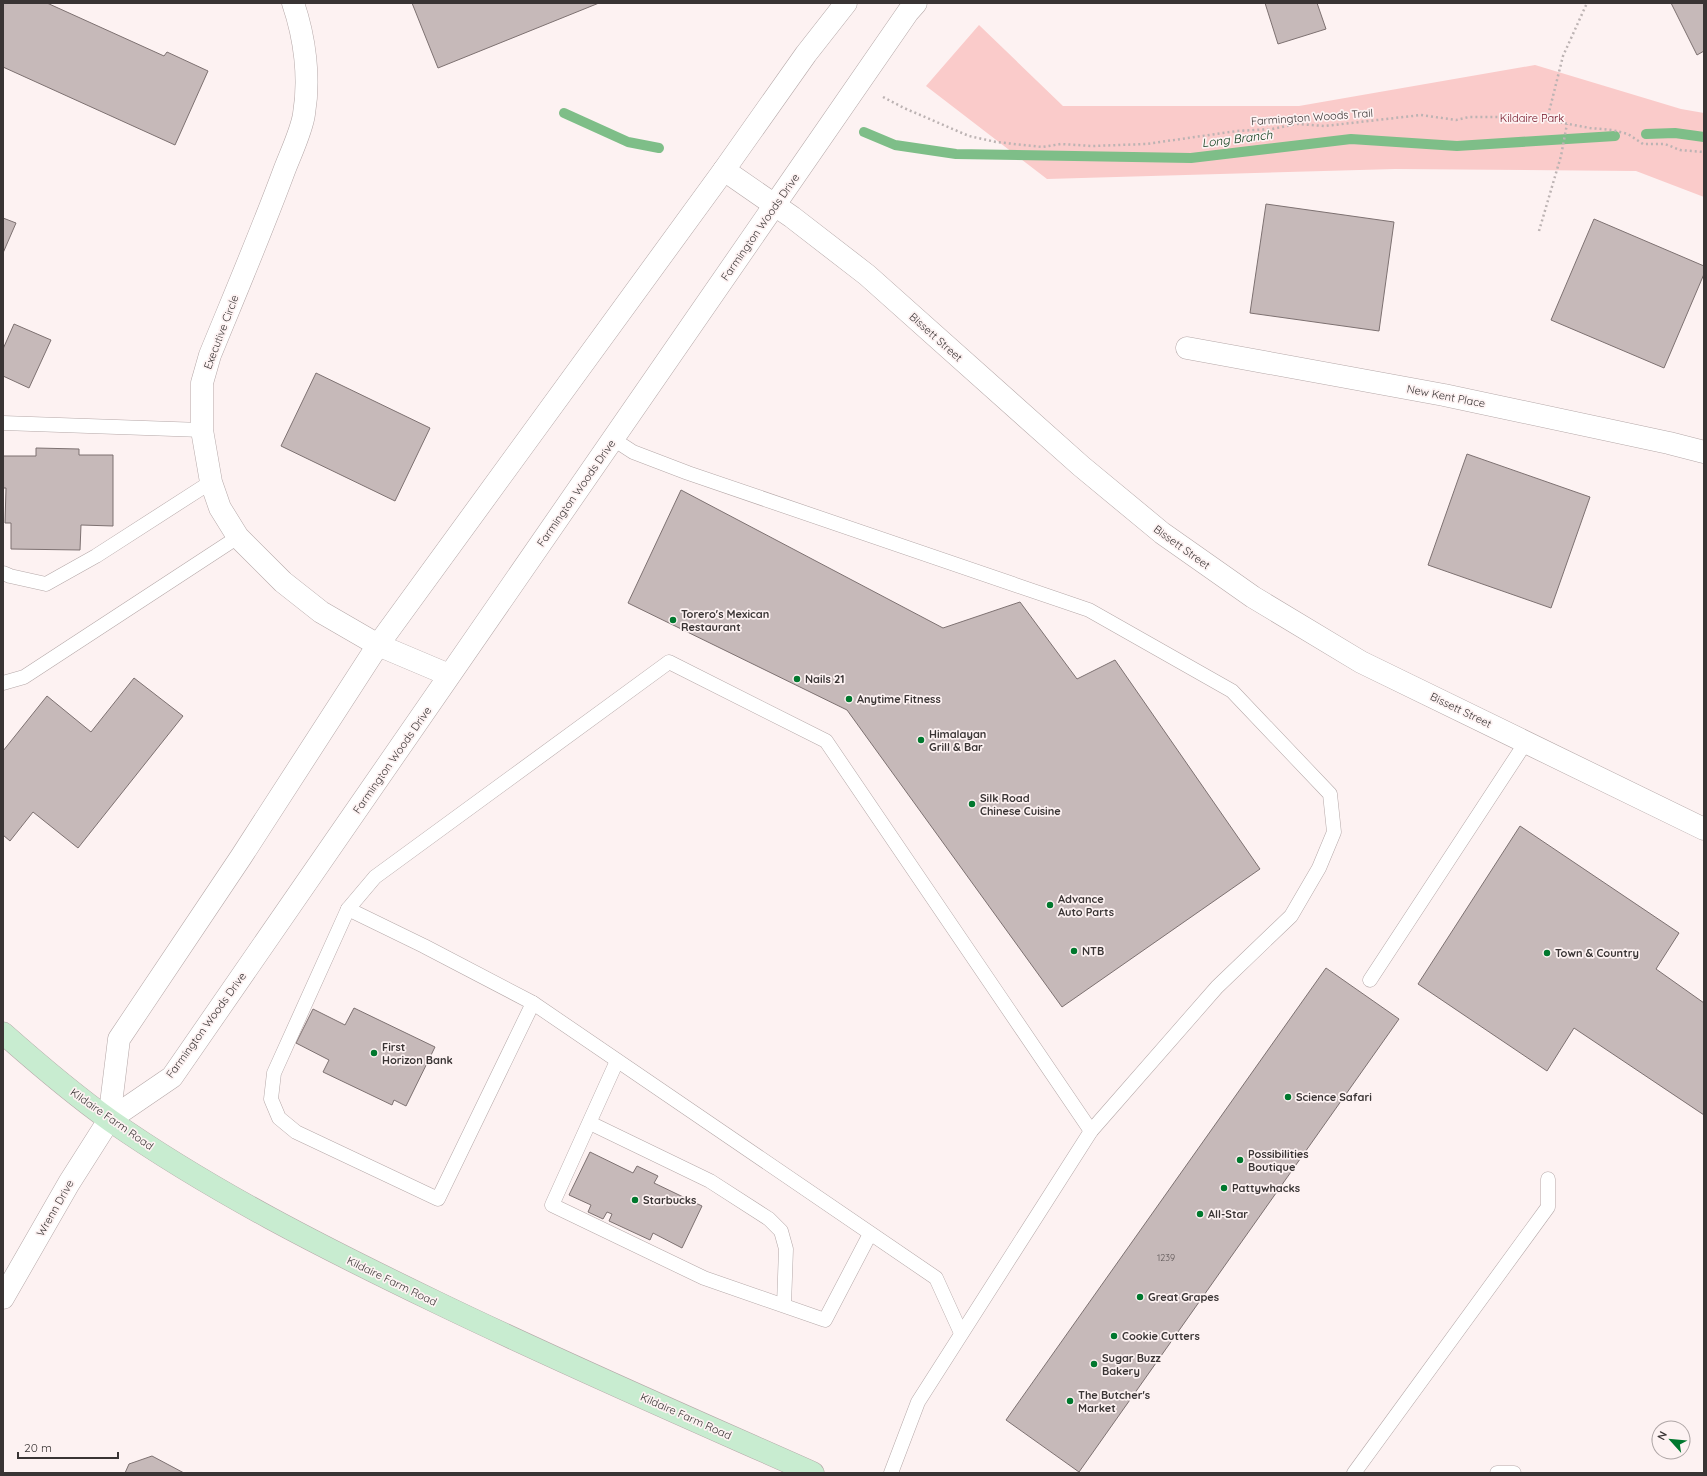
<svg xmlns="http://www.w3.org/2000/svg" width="1707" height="1476" font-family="Quicksand,sans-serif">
  <rect width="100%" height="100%" fill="#fdf2f2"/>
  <path fill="#facbca" d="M979 25 1063 106H1299L1535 65 1681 109 1704 113V197L1636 171 1395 169 1047 179 926 86Z"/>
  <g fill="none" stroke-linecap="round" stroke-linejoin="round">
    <g stroke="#7ebe88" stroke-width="10">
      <path d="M564 113 628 142 659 148"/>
      <path d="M864 132 895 145 956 154 1191 158 1351 139 1457 146 1615 136"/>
      <path d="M1646 134 1675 133 1704 137"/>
    </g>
  </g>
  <g fill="#c6b9b9" stroke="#7d7171">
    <path d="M3 3H47L164 56 167 52 208 71 175 145 3 67Z"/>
    <path d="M412 3H599L438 68Z"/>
    <path d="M1265 3H1317L1326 29 1278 44Z"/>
    <path d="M1671 3H1704V51L1697 55Z"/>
    <path d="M1266 204 1394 222 1379 331 1250 313Z"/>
    <path d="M3 218 16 223 3 253Z"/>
    <path d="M1594 219 1704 266V274L1664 368 1551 320Z"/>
    <path d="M14 324 51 340 29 388 3 376V349Z"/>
    <path d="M316 373 430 428 395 501 281 446Z"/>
    <path d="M36 448 79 449V455H113V526L81 525 80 550 11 549V523H5L6 488H3V456H36Z"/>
    <path d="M1467 454 1590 497 1551 608 1428 565Z"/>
    <path d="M681 490 943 628 1020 602 1077 679 1115 660 1260 869 1062 1007 847 710 628 603Z"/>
    <path d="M134 678 183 716 78 848 33 812 10 841 3 835V751L47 696 91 732Z"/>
    <path d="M1520 826 1679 933 1656 969 1704 1003V1115L1574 1028 1547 1071 1418 984Z"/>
    <path d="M1326 968 1399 1019 1079 1472 1006 1420Z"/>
    <path d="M354 1008 435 1047 406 1106 394 1100 392 1105 323 1072 329 1060 296 1043 313 1009 345 1025Z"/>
    <path d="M590 1152 633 1173 637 1166 658 1176 654 1183 702 1206 682 1248 653 1233 650 1240 609 1221 612 1214 607 1212 603 1219 588 1212 591 1205 569 1195Z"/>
    <path d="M152 1456 184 1473H125L129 1464Z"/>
  </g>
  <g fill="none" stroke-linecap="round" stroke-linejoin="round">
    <g stroke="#b5a8a8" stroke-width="15">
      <g id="lane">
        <path d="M3 423 202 430"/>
        <path d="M613 439 633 452 688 473 1089 610 1232 691 1330 794 1334 832 1319 868 1291 916 1217 987 1091 1131 918 1402 891 1473"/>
        <path d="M3 573 10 576 46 584 96 556 211 482"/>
        <path d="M3 683 24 677 238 537"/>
        <path d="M348 909 424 946 533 1003 936 1278 961 1333"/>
        <path d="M1370 980 1526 742"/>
        <path d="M533 1003 438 1199 296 1132 279 1118 271 1099 274 1073 348 909 375 877 669 662 826 741 1091 1131"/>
        <path d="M617 1061 552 1205 704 1278 825 1320 870 1234"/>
        <path d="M590 1123 710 1181 769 1219 781 1231 786 1249 784 1305"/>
        <path d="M1354 1473 1548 1207V1179"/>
        <path d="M1497 1473H1514"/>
      </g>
    </g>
    <g stroke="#b5a8a8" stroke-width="23">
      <g id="street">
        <path d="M293 3C305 38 310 78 304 114 302 130 290 155 284 171 261 233 235 294 210 355L202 383V430L211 482 220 508 238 537 283 582 321 612 378 645 449 675"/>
        <path d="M724 170 792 217 867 275 1081 466 1162 533 1253 597 1361 662 1704 829"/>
        <path d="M1187 348 1444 395 1669 443 1704 452"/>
        <path d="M109 1120 119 1039 241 857 378 645 724 170 806 54 846 3"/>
        <path d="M3 1298 69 1183 109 1120 172 1077 908 12 916 3"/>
      </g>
    </g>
    <g stroke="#b5a8a8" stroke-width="23">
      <path id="secondary" d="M3 1033C38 1064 73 1094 111 1121 213 1192 324 1248 436 1302 560 1362 687 1417 813 1473"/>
    </g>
    <g stroke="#bcb3b3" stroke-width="2.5" stroke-dasharray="2 3" stroke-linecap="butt">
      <path d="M883 97 904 108 969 136 996 142 1042 147 1061 144 1092 146 1146 144 1237 131 1272 129 1297 124 1325 126 1421 115 1456 120 1469 117H1497L1547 120 1590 128 1612 130 1628 134 1643 144H1665L1680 150 1704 152"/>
      <path d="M1547 120 1563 56 1587 3"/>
      <path d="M1539 231 1561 156 1567 124"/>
    </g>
    <use href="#lane" stroke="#fff" stroke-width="14"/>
    <use href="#street" stroke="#fff" stroke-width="22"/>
    <use href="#secondary" stroke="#c8ecd0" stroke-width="22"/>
  </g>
  <g fill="#00782e" stroke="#fdf2f2" stroke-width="1.5">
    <circle cx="673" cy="620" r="4"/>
    <circle cx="797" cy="679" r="4"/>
    <circle cx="849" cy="699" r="4"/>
    <circle cx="921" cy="740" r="4"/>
    <circle cx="972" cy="804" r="4"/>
    <circle cx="1050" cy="905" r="4"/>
    <circle cx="1074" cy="951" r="4"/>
    <circle cx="1547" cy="953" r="4"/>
    <circle cx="374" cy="1053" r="4"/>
    <circle cx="1288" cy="1097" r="4"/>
    <circle cx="1240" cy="1160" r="4"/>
    <circle cx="1224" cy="1188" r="4"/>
    <circle cx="635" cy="1200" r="4"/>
    <circle cx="1200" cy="1214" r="4"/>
    <circle cx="1140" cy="1297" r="4"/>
    <circle cx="1114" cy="1336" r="4"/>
    <circle cx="1094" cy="1364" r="4"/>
    <circle cx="1070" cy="1401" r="4"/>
  </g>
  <g text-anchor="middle" stroke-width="3.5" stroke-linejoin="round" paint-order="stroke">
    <g font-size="9" fill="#5c5555">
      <text x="1166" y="1261">1239</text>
    </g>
    <g font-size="11" fill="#393434" stroke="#fdf2f2">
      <text transform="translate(1312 117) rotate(-4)" y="4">Farmington Woods Trail</text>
      <text transform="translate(760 227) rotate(-55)" y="4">Farmington Woods Drive</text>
      <text transform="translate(221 332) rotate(-69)" y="4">Executive Circle</text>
      <text transform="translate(936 337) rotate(42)" y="4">Bissett Street</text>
      <text transform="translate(1446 396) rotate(11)" y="4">New Kent Place</text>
      <text transform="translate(576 493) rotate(-55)" y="4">Farmington Woods Drive</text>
      <text transform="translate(1182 547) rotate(36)" y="4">Bissett Street</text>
      <text transform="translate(1461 710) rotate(26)" y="4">Bissett Street</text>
      <text transform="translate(392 760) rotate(-55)" y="4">Farmington Woods Drive</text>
      <text transform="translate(206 1025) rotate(-54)" y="4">Farmington Woods Drive</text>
      <text transform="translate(112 1119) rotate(35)" y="4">Kildaire Farm Road</text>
      <text transform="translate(55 1208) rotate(-60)" y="4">Wrenn Drive</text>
      <text transform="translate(392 1281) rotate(26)" y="4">Kildaire Farm Road</text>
      <text transform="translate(686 1416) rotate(24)" y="4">Kildaire Farm Road</text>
    </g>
    <g font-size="11" fill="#6f0b1e" stroke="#fdf2f2">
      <text x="1532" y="122">Kildaire Park</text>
    </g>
    <g font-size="11" font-weight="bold" fill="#393434" stroke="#fdf2f2" text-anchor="start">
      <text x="681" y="618">Torero's Mexican<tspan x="681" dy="13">Restaurant</tspan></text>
      <text x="805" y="683">Nails 21</text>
      <text x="857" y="703">Anytime Fitness</text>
      <text x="929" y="738">Himalayan<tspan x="929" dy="13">Grill &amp; Bar</tspan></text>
      <text x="980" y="802">Silk Road<tspan x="980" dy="13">Chinese Cuisine</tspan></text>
      <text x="1058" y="903">Advance<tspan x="1058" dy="13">Auto Parts</tspan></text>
      <text x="1082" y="955">NTB</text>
      <text x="1555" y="957">Town &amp; Country</text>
      <text x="382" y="1051">First<tspan x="382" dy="13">Horizon Bank</tspan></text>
      <text x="1296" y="1101">Science Safari</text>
      <text x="1248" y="1158">Possibilities<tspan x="1248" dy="13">Boutique</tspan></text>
      <text x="1232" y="1192">Pattywhacks</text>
      <text x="643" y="1204">Starbucks</text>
      <text x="1208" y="1218">All-Star</text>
      <text x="1148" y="1301">Great Grapes</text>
      <text x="1122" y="1340">Cookie Cutters</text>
      <text x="1102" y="1362">Sugar Buzz<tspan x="1102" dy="13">Bakery</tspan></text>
      <text x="1078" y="1399">The Butcher's<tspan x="1078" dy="13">Market</tspan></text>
    </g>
    <g font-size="12" font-style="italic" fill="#043512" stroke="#fdf2f2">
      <text transform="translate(1237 139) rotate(-7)" y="4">Long Branch</text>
    </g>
  </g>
  <rect width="1707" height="1476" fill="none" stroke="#393434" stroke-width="8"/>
  <g transform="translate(1671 1440) rotate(297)"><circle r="19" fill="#fdf2f2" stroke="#afa6a6"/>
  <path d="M0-3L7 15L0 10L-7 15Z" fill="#00782e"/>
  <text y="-6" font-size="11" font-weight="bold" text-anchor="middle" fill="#393434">N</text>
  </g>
  <path d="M18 1452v6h100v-6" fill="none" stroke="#393434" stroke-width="2"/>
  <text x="24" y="1452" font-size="12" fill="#393434" stroke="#fdf2f2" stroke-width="3" paint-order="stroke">20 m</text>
</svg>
